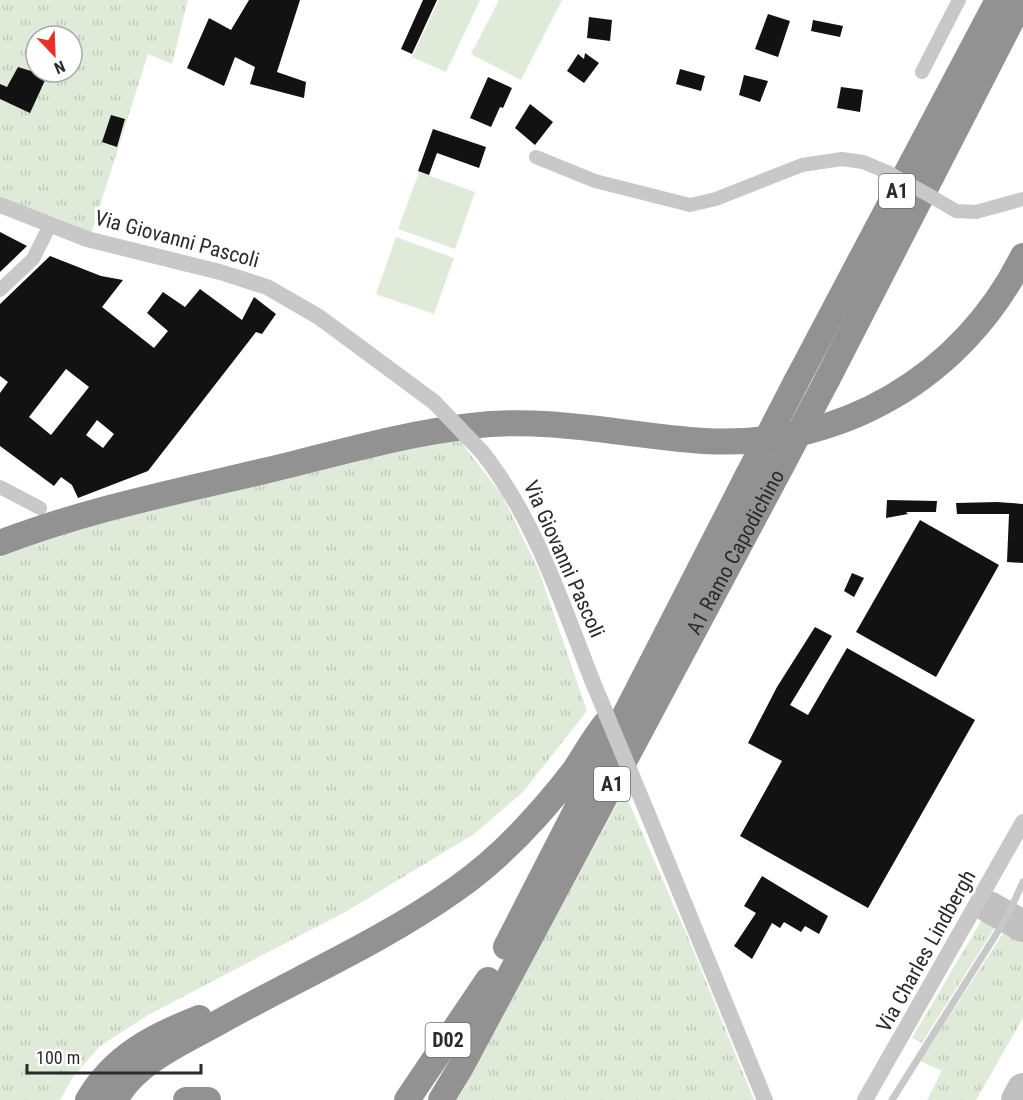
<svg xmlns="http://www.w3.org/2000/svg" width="1023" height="1100" font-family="'Roboto Condensed',sans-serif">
  <defs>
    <pattern id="grass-tufts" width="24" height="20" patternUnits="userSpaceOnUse" patternTransform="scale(1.5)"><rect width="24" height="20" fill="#dfead8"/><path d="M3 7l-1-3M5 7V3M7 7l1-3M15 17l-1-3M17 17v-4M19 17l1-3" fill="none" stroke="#c0c9ba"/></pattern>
  </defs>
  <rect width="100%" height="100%" fill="#fff"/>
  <g fill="url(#grass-tufts)" fill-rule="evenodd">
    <path d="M0 0H188L172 64 148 54 91 234 0 197ZM36 36H72V72H36Z"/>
    <path d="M457 437 502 495 539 571 587 711 523 792 474 834 347 911 150 1014 100 1046 73 1077 60 1100H0V557L58 534 112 518Z"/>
    <path d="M624 791 689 940 754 1100H457Z"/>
    <path d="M984 916 997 924 922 1043 912 1038Z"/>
    <path d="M1004 932 1023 942V1018L976 1100H927L942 1071 920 1061Z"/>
  </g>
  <g fill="#dfead8">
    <path d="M439 0H480L446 72 412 57Z"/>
    <path d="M499 0H562L521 80 471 54Z"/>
    <path d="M419 172 475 192 455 249 398 229Z"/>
    <path d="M396 237 454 258 434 314 376 294Z"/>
  </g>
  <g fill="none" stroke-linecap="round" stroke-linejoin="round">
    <g stroke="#c0c0c0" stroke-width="32">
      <path d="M989 907 1023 926"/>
      <path d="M1017 1100 1023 1089"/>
    </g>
  </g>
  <g fill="#121212" fill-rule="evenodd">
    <path d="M249 0H300L277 72 306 82 304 98 250 84 255 67 235 57 224 86 187 68 209 18 231 30Z"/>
    <path d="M423 0H437L412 54 401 49Z"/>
    <path d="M768 14 790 21 778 57 755 49Z"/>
    <path d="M589 17 612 20 610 41 587 38Z"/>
    <path d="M813 20 843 26 840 37 811 31Z"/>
    <path d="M585 53 599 63 584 83 567 71 578 54 584 59Z"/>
    <path d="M18 67 47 76 30 113 0 99V84L7 87Z"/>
    <path d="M680 69 705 76 701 91 676 84Z"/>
    <path d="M744 75 768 81 760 102 739 95Z"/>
    <path d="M488 77 512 88 503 108 500 107 491 127 470 118Z"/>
    <path d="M841 87 863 90 860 112 837 108Z"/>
    <path d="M530 104 553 122 535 145 515 128Z"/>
    <path d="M111 115 125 119 117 147 102 142Z"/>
    <path d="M433 129 486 147 479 168 437 153 429 175 418 171Z"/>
    <path d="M0 232 27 246 0 272Z"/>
    <path d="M50 256 101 276 123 280 102 307 154 348 168 331 147 313 163 292 185 307 200 289 242 320 254 297 276 314 262 334 256 332 148 471 78 498 72 485 61 477 54 486 0 446V393L8 382 0 376V304ZM66 369 89 387 51 435 29 417ZM97 420 114 434 103 448 86 435Z"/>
    <path d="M887 500 937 501 936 512H906L908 514 886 518Z"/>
    <path d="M997 502 1023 504V563L1007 562 1009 514H957L956 503Z"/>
    <path d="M920 520 999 565 936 677 856 632Z"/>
    <path d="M852 573 864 578 854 597 844 591Z"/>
    <path d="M815 627 832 636 790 705 808 715 847 648 975 720 868 908 740 836 782 761 748 743 777 687Z"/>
    <path d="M762 876 828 916 819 934 805 926 801 932 784 922 780 928 772 923 752 959 734 946 756 913 744 906Z"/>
  </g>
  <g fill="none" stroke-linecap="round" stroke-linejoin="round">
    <path stroke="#c8c8c8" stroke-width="7" d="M892 1100 1007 917 1023 882"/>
    <g stroke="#c8c8c8" stroke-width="14">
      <path d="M922 72 959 0"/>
      <path d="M536 157 595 181 690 205 716 199 802 165 842 159 863 162 887 172"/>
      <path d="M934 198 956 211 976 212 1023 199"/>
      <path d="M0 290 33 259 50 225"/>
      <path d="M0 487 40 508"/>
    </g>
    <g stroke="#c8c8c8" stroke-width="16">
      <path d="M0 205 87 239 220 272 267 287 319 317 434 402"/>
      <path d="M482 452C535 519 561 601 592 680"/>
      <path d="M647 812 765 1100"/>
      <path d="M865 1100 1023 822"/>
    </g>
    <g stroke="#929292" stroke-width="26">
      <path d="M827 380 1022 0"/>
      <path d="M796 382 998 0"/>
      <path d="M0 543C85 510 175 492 264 471 332 455 401 434 471 426 550 416 626 436 704 441 840 449 963 377 1023 256"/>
      <path d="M506 947 748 475"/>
      <path d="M88 1100C114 1056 153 1036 199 1018"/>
      <path d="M115 1100C136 1061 186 1041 223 1020 300 977 383 941 456 889 502 857 540 815 574 771 585 755 594 737 607 722"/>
      <path d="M186 1100H208"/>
      <path d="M407 1100 488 980"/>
      <path id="s1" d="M441 1100 462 1065 781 467"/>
    </g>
    <path stroke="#c8c8c8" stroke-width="14" d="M887 172 934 198"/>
    <g stroke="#c8c8c8" stroke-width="16">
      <path d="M434 402 482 452"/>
      <path d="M592 680 647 812"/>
    </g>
    <g stroke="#929292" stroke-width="26">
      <path d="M781 467 827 380"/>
      <path d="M748 475 796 382"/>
    </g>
  </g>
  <g text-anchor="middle" stroke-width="6" stroke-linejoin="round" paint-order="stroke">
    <g fill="#fff" stroke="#6b6b6b" stroke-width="1.5">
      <rect x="879" y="174" width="36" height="34" rx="4.5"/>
      <rect x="594" y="767" width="36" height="34" rx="4.5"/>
      <rect x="425.5" y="1023" width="45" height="34" rx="4.5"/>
    </g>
    <g font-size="20" font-weight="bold" fill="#2b2b2b">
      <text x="897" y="198">A1</text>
      <text x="612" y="791">A1</text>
      <text x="448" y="1047">D02</text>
    </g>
    <g font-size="21" fill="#2b2b2b" stroke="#fff">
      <text transform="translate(177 239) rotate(15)" y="7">Via Giovanni Pascoli</text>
      <text dy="7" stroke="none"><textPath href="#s1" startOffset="622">A1 Ramo Capodichino</textPath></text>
      <text transform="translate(564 559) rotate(66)" y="7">Via Giovanni Pascoli</text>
      <text transform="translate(926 951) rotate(-61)" y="7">Via Charles Lindbergh</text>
    </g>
  </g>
  <g transform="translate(54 54) rotate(157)"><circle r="28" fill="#ffffff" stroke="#aaaaaa" stroke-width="1.5"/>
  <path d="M0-4.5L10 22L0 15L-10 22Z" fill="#eb3025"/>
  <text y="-9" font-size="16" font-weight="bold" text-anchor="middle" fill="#2b2b2b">N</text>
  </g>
  <path d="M27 1064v9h174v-9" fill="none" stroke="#2b2b2b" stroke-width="3"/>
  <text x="36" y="1064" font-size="18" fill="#2b2b2b" stroke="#ffffff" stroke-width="4.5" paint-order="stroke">100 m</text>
</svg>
